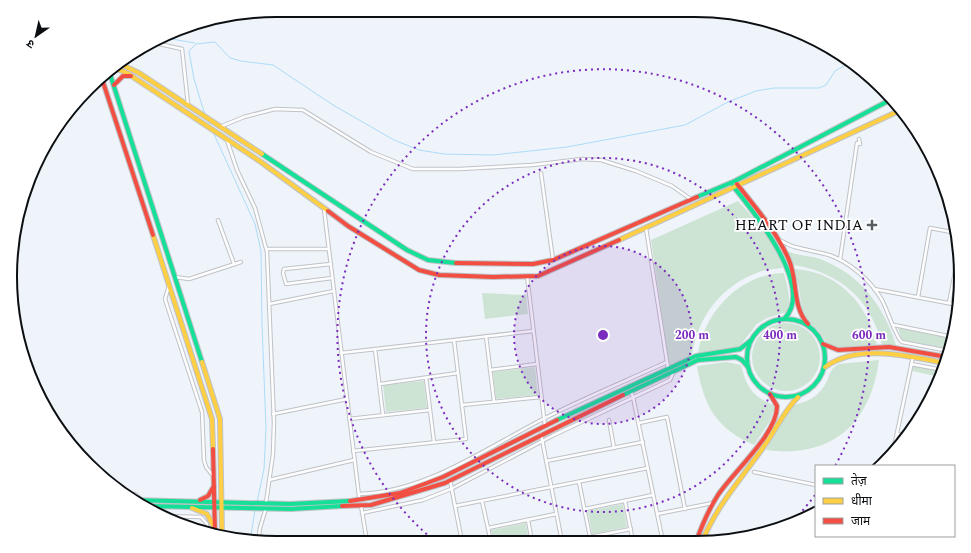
<svg xmlns="http://www.w3.org/2000/svg" width="971" height="553" font-family="Spectral,'Noto Sans Devanagari',serif">
  <rect width="100%" height="100%" fill="#eff4fa"/>
  <g fill="#cde4d4">
    <path d="M738 201C757 221 773 242 783 268 776 269 767 269 759 272 722 285 697 317 692 356L669 365 651 240Z"/>
    <path d="M785 250C796 256 809 255 820 259 860 274 884 306 896 345H882C871 299 839 272 793 265Z"/>
    <path d="M794 269C838 271 869 305 877 346L840 348 828 345 818 330 803 317 799 288Z"/>
    <path d="M784 273C787 285 792 301 787 312L767 318 757 324 739 347 698 354C704 312 740 274 784 273Z"/>
    <path d="M482 293 526 295 528 314 485 319Z"/>
    <circle cx="786" cy="357" r="34"/>
    <path d="M898 328 953 339 950 349 902 340Z"/>
    <path d="M879 360C871 424 831 459 766 450L792 405C807 403 820 396 827 381 830 373 831 368 839 364Z"/>
    <path d="M726 362 741 365C747 388 752 396 775 406L770 421 754 445C716 428 704 407 697 366Z"/>
    <path d="M914 365 943 371 941 377 912 371Z"/>
    <path d="M535 367 538 395 496 399 493 372Z"/>
    <path d="M424 381 427 408 386 412 383 385Z"/>
    <path d="M623 504 627 527 592 534 588 511Z"/>
    <path d="M526 523 529 542H493L491 530Z"/>
  </g>
  <g fill="none" stroke-linecap="round" stroke-linejoin="round">
    <g stroke="#aadcf8" stroke-width="1">
      <path d="M166 38 195 43"/>
      <path d="M205 115 194 79 189 51 196 44 215 42 230 58 241 61 273 65 333 105 394 140 419 150 444 154 493 155 567 147 685 125 728 102 756 91 774 88H819L826 85 835 71 851 62"/>
      <path d="M208 120 211 128"/>
      <path d="M213 132 255 224 261 251 262 324 266 428 264 469 256 507"/>
      <path d="M250 541 255 510"/>
    </g>
    <g stroke="#bfc2c7" stroke-width="4.5">
      <g id="street">
        <path d="M155 43 182 49 188 104"/>
        <path d="M222 126 244 117 275 109 303 110 371 152 413 169H460L532 165 582 159 601 160 636 171 672 186 692 200"/>
        <path d="M227 140 237 170 255 208 267 252 274 422 273 454 266 503"/>
        <path d="M541 173 553 260"/>
        <path d="M324 209 359 496"/>
        <path d="M218 220 234 264"/>
        <path d="M646 228 668 368"/>
        <path d="M779 240C784 242 790 246 795 247 806 250 818 252 829 255 850 262 871 281 882 300 888 311 895 336 902 342L949 351"/>
        <path d="M267 249H329"/>
        <path d="M840 260 857 143 860 144 859 139"/>
        <path d="M331 264 284 269 283 273 286 284 332 278"/>
        <path d="M527 276 545 426"/>
        <path d="M175 277 189 279 241 262"/>
        <path d="M169 286 165 299 202 412 204 460 206 467 214 477"/>
        <path d="M874 289 958 305"/>
        <path d="M918 297 930 228 957 233"/>
        <path d="M949 303 959 252"/>
        <path d="M269 304 334 291"/>
        <path d="M894 325 953 337"/>
        <path d="M486 336 494 401"/>
        <path d="M375 349 383 415"/>
        <path d="M341 353 533 331"/>
        <path d="M911 364 943 370"/>
        <path d="M490 370 537 364"/>
        <path d="M426 378 434 442"/>
        <path d="M380 384 458 373"/>
        <path d="M631 392 633 397 663 542"/>
        <path d="M462 405 541 397"/>
        <path d="M273 414 347 399"/>
        <path d="M349 419 430 410"/>
        <path d="M609 420 614 448"/>
        <path d="M639 423 667 417 685 509"/>
        <path d="M541 434 562 542"/>
        <path d="M897 434 906 436"/>
        <path d="M353 451 466 439 454 340"/>
        <path d="M893 452 913 357"/>
        <path d="M546 461 643 442"/>
        <path d="M754 472 816 485"/>
        <path d="M269 480 354 460"/>
        <path d="M450 480 462 542"/>
        <path d="M579 482 590 537"/>
        <path d="M124 494H135L142 500"/>
        <path d="M359 494C429 492 490 445 551 415 589 396 628 380 667 362"/>
        <path d="M482 501 491 542"/>
        <path d="M625 501 633 542"/>
        <path d="M361 505 367 542"/>
        <path d="M455 506 648 468"/>
        <path d="M585 509 653 495"/>
        <path d="M362 513 423 500 451 489 552 436 670 380 674 371"/>
        <path d="M657 514 713 503"/>
        <path d="M165 516 201 517 207 524V532"/>
        <path d="M528 520 532 542"/>
        <path d="M488 528 556 514"/>
        <path d="M258 542 260 528 266 508"/>
        <path d="M563 542 631 529"/>
      </g>
    </g>
    <g stroke="#bfc2c7" stroke-width="6">
      <g id="fast">
        <path d="M109 71 202 362"/>
        <path d="M262 154 407 250 428 260 456 263"/>
        <path d="M733 186C753 211 815 286 785 318"/>
        <path d="M697 197 735 181 892 99"/>
        <circle cx="786" cy="358" r="39"/>
        <path d="M623 395 698 360 736 357 742 360 748 367"/>
        <path d="M557 420 696 356 740 349 750 341"/>
        <path d="M132 500 290 504 350 501"/>
        <path d="M145 506 291 509 342 506"/>
      </g>
    </g>
    <g stroke="#bfc2c7" stroke-width="6">
      <g id="slow">
        <path d="M118 63 139 73 262 154"/>
        <path d="M112 67 127 73 261 162 328 211"/>
        <path d="M153 235 212 419 213 449"/>
        <path d="M619 240 901 110"/>
        <path d="M202 362 220 419 222 535"/>
        <path d="M825 367C858 343 908 356 945 363"/>
        <path d="M192 508 207 514 214 527"/>
        <path d="M702 542C717 504 744 476 767 442 777 427 785 410 798 397"/>
      </g>
    </g>
    <g stroke="#bfc2c7" stroke-width="6">
      <g id="jam">
        <path d="M102 79 153 235"/>
        <path d="M114 85 123 76H131"/>
        <path d="M737 184C756 208 777 232 789 260 798 281 792 307 808 324"/>
        <path d="M328 211 348 226 419 270 439 275 493 277 538 276 619 240"/>
        <path d="M456 263 533 264 553 260 697 197"/>
        <path d="M823 344 838 350 889 347 947 357"/>
        <path d="M213 449 215 534"/>
        <path d="M200 500 208 496 214 486"/>
        <path d="M350 501 400 493 443 477 557 420"/>
        <path d="M342 506 371 505 445 483 623 395"/>
        <path d="M696 542C702 525 709 509 718 495 733 472 778 433 777 406L770 394"/>
      </g>
    </g>
    <use href="#street" stroke="#fdfdfe" stroke-width="2.5"/>
    <use href="#fast" stroke="#16e098" stroke-width="4"/>
    <use href="#slow" stroke="#ffcf43" stroke-width="4"/>
    <use href="#jam" stroke="#f24e42" stroke-width="4"/>
  </g>
  <circle cx="603" cy="335" r="89" fill="#7b2cbf" fill-opacity=".12"/>
  <g fill="none" stroke="#7b2cbf" stroke-width="2" stroke-dasharray="2 4">
    <circle cx="603" cy="335" r="89"/>
    <circle cx="603" cy="335" r="177"/>
    <path d="M815 495A266 266 0 0 1 791 523M436 542A266 266 0 1 1 835 466"/>
  </g>
  <path fill="#5b5f63" stroke="#fff" stroke-width="1.5" d="M870 219h4v4h4v4h-4v4h-4v-4h-4v-4h4z"/>
  <g text-anchor="middle" stroke-width="3.5" stroke-linejoin="round" paint-order="stroke">
    <g font-size="15" fill="#0c0f12" stroke="#fff" text-anchor="end">
      <text x="863" y="230">HEART OF INDIA</text>
    </g>
  </g>
  <path d="M0 0H971V553H0ZM276 17H695A259 259 0 0 1 954 276V277A259 259 0 0 1 695 536H276A259 259 0 0 1 17 277V276A259 259 0 0 1 276 17Z" fill="#fff" fill-rule="evenodd"/>
  <path fill="none" stroke="#0c0f12" stroke-width="2" d="M276 17H695A259 259 0 0 1 954 276V277A259 259 0 0 1 695 536H276A259 259 0 0 1 17 277V276A259 259 0 0 1 276 17Z"/>
  <circle cx="603" cy="335" r="6" fill="#7b2cbf" stroke="#fff" stroke-width="2"/>
  <g font-size="12" text-anchor="middle" font-weight="bold" fill="#7b2cbf" stroke="#fff" stroke-width="3.5" stroke-linejoin="round" paint-order="stroke">
    <text x="692" y="339">200 m</text>
    <text x="780" y="339">400 m</text>
    <text x="869" y="339">600 m</text>
  </g>
  <rect x="815" y="465" width="140" height="72" fill="#ffffff" stroke="#9e9fa0"/>
  <rect x="823" y="478" width="20" height="6" fill="#16e098" stroke="#9e9fa0"/>
  <text x="851" y="485" font-size="12" fill="#0c0f12">तेज़</text>
  <rect x="823" y="498" width="20" height="6" fill="#ffcf43" stroke="#9e9fa0"/>
  <text x="851" y="505" font-size="12" fill="#0c0f12">धीमा</text>
  <rect x="823" y="518" width="20" height="6" fill="#f24e42" stroke="#9e9fa0"/>
  <text x="851" y="525" font-size="12" fill="#0c0f12">जाम</text>
  <g transform="translate(36 36) rotate(214)" stroke="#ffffff" stroke-width="3" paint-order="stroke">
  <path d="M0-3L7 15L0 10L-7 15Z" fill="#0c0f12"/>
  <text y="-6" font-size="11" font-weight="bold" text-anchor="middle" fill="#0c0f12">उ</text>
  </g>
</svg>
